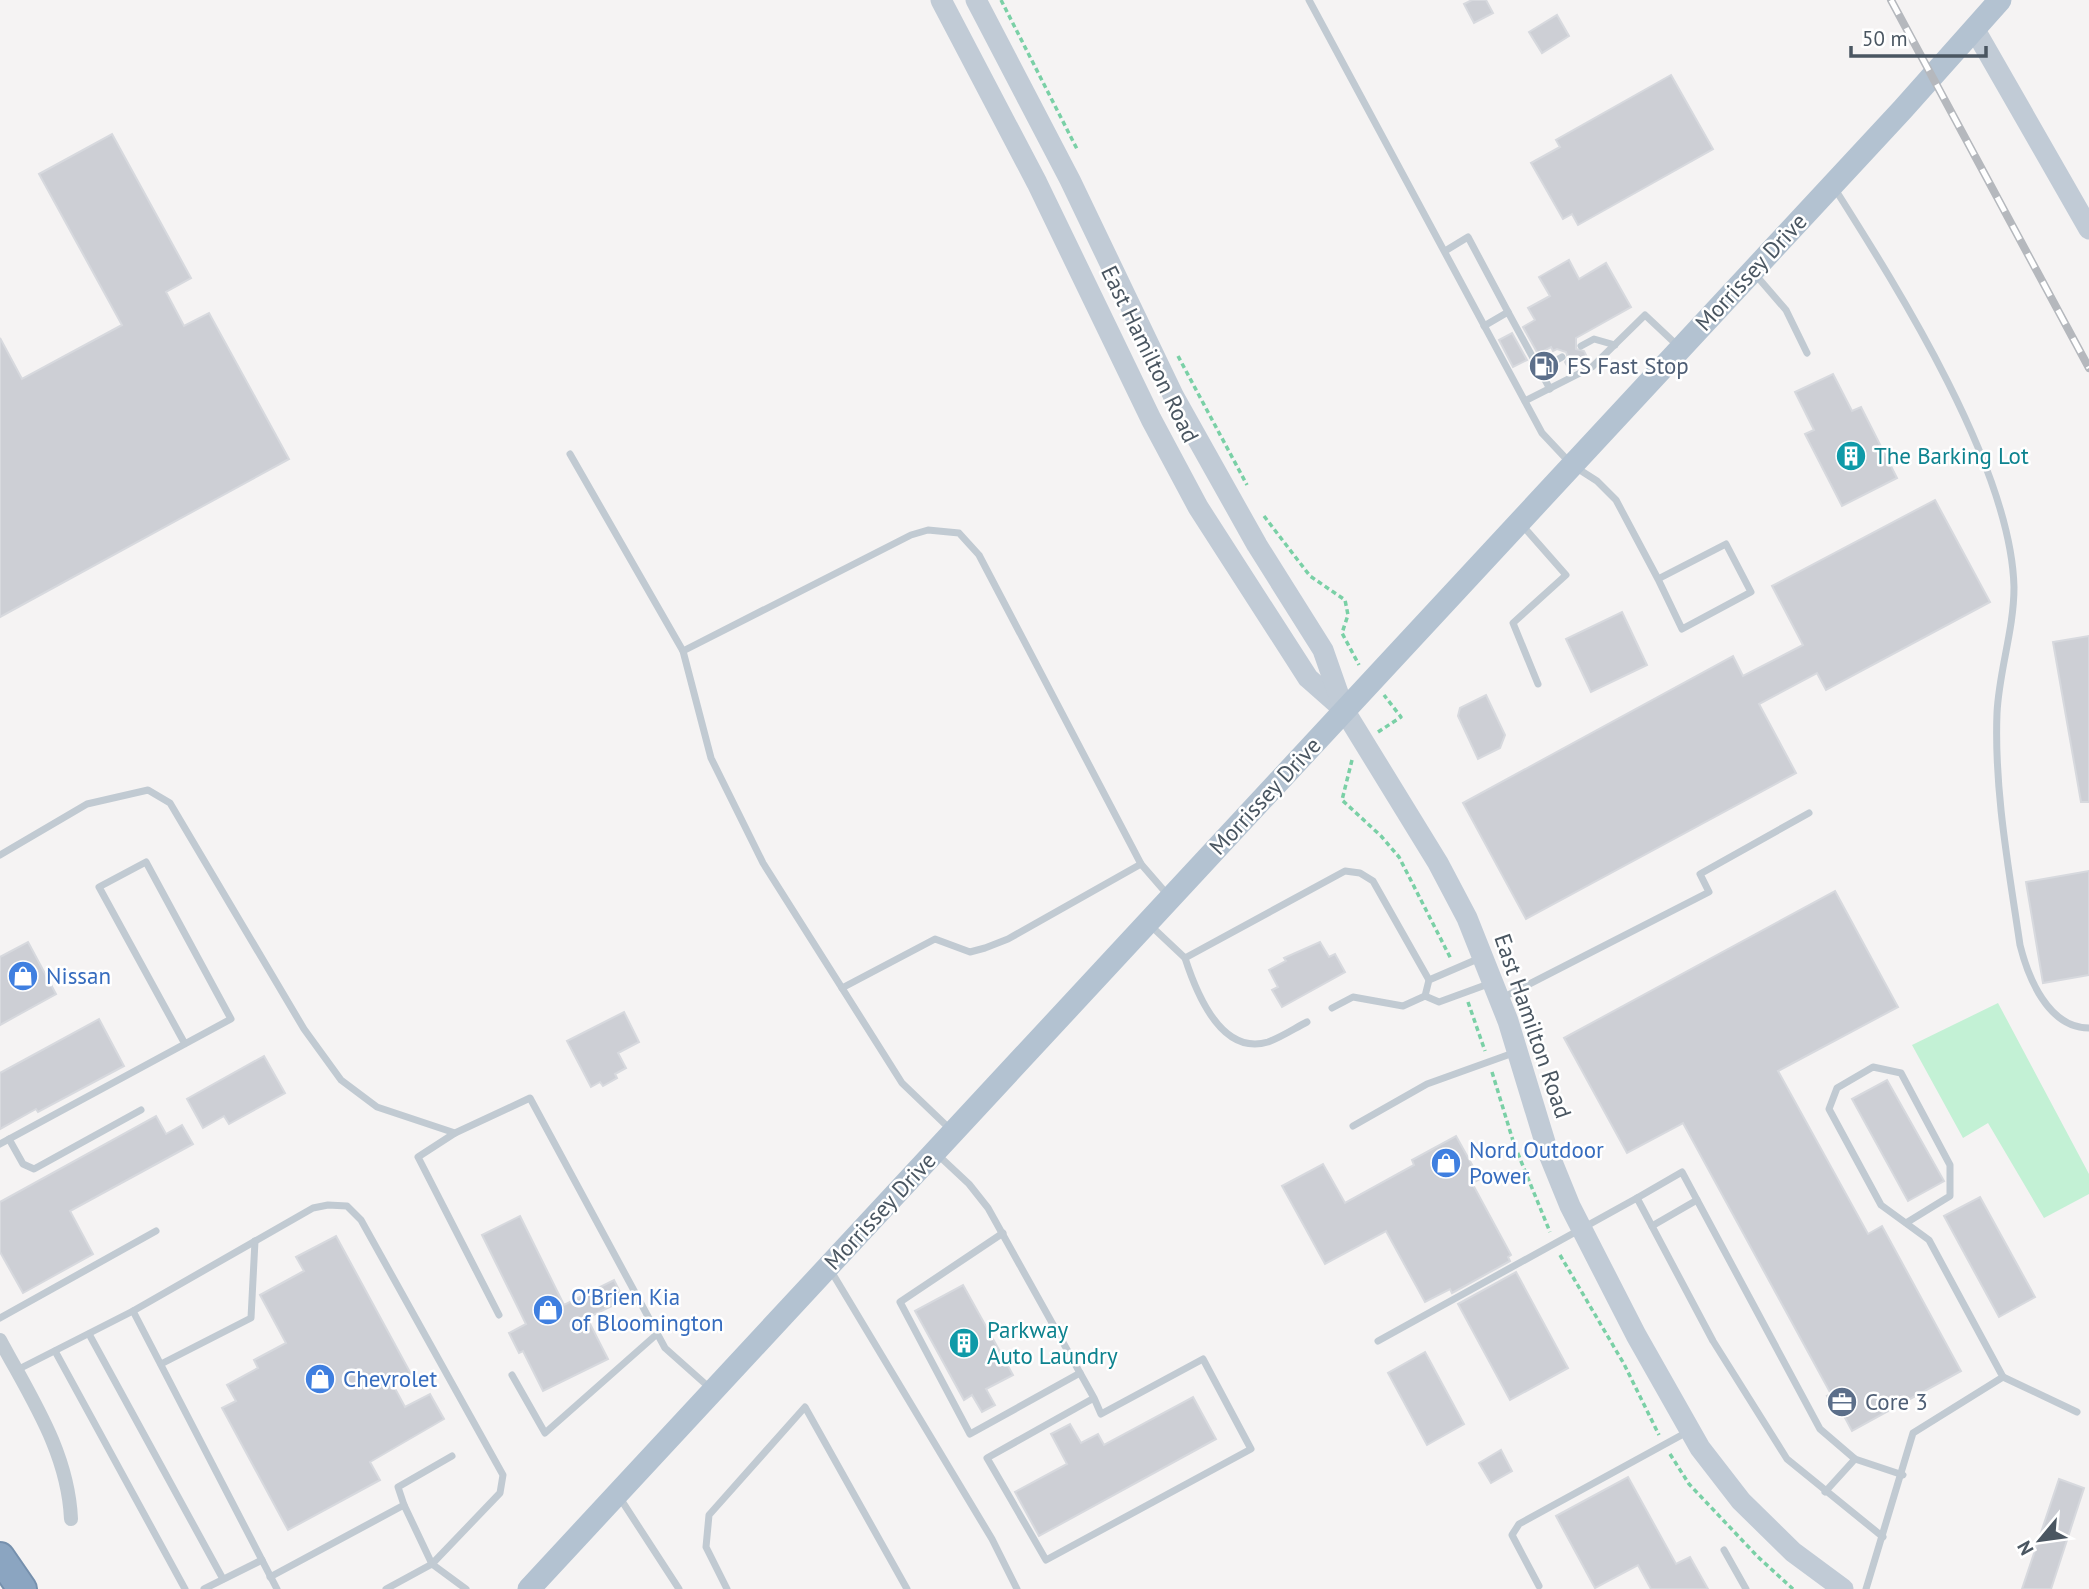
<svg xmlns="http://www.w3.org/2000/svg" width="2089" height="1589" font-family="'PT Sans',sans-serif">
  <rect width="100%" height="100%" fill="#f5f3f3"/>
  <path fill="#c3f1d5" d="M1998 1003 2089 1174V1194L2044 1218 1988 1123 1963 1138 1912 1045Z"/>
  <g fill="#cdcfd5" stroke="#d7d9de" stroke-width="2">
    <path d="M1472 0H1486L1493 13 1474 23 1464 4Z"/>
    <path d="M1557 15 1569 36 1542 53 1529 32Z"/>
    <path d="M1671 75 1713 149 1578 225 1572 214 1563 219 1531 163 1560 147 1556 140Z"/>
    <path d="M112 134 191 278 166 292 184 326 209 313 289 459 0 617V338L22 379 122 325 39 174Z"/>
    <path d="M1569 260 1579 279 1606 263 1631 307 1576 338V349L1584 351 1589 361 1570 371 1565 362 1568 358 1566 352 1557 349 1553 351 1551 347 1538 354 1523 327 1535 320 1528 308 1550 296 1539 277Z"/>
    <path d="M1512 333 1527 360 1513 367 1499 340Z"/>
    <path d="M1833 374 1852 411 1861 407 1897 478 1842 506 1805 434 1814 430 1795 392Z"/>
    <path d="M1935 500 1990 602 1826 690 1817 673 1759 704 1796 773 1526 919 1463 803 1733 656 1743 676 1803 645 1772 586Z"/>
    <path d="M1622 612 1647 665 1591 692 1566 639Z"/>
    <path d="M2089 636V802H2081L2053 642Z"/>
    <path d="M1486 695 1505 735 1500 748 1478 759 1458 716 1460 708Z"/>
    <path d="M2089 871V975L2043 983 2026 882Z"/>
    <path d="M1835 891 1898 1007 1778 1071 1868 1234 1882 1226 1961 1371 1852 1431 1843 1414 1838 1416 1827 1396 1831 1394 1683 1123 1627 1153 1564 1038Z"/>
    <path d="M28 942 56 994 0 1025V957Z"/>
    <path d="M1320 942 1329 957 1335 954 1345 972 1282 1007 1272 990 1278 987 1269 970 1286 961 1284 958Z"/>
    <path d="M624 1012 639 1042 618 1053 626 1068 615 1074 617 1078 603 1086 600 1082 591 1087 567 1041Z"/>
    <path d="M99 1019 124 1066 38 1112 36 1109 0 1129V1073Z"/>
    <path d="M264 1056 285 1093 229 1124 224 1116 203 1128 187 1099Z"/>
    <path d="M1887 1080 1944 1181 1908 1201 1852 1099Z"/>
    <path d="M156 1116 166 1134 182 1125 193 1144 70 1211 93 1254 23 1293 0 1252V1202Z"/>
    <path d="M1456 1136 1480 1179 1472 1183 1511 1255 1508 1257 1510 1261 1452 1293 1450 1289 1425 1302 1386 1231 1325 1264 1282 1186 1323 1164 1345 1203 1414 1165 1412 1160Z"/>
    <path d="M1980 1197 2035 1297 1999 1317 1944 1216Z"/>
    <path d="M520 1216 564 1305 614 1280 624 1300 587 1318 608 1359 543 1391 523 1351 519 1353 509 1333 526 1324 482 1235Z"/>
    <path d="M336 1236 411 1374 392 1383 405 1407 430 1394 444 1419 370 1462 380 1480 288 1530 222 1408 236 1401 227 1385 258 1368 254 1360 286 1343 260 1295 304 1271 296 1257Z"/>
    <path d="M1516 1272 1568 1368 1510 1400 1458 1304Z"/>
    <path d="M963 1285 1013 1375 986 1389 995 1405 982 1412 972 1395 964 1400 915 1311Z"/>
    <path d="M1425 1352 1464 1424 1427 1445 1388 1373Z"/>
    <path d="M1193 1397 1216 1439 1039 1536 1015 1492 1067 1464 1051 1434 1070 1424 1081 1443 1098 1434 1104 1445Z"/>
    <path d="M1501 1450 1512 1471 1491 1483 1479 1463Z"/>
    <path d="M1628 1477 1676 1564 1690 1557 1708 1589H1651L1638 1565 1595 1588 1556 1516Z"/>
    <path d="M2059 1479 2084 1488 2051 1589H2022Z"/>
  </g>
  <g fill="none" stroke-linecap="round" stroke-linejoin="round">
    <g stroke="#7690ad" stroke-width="32">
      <path id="highway" d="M0 1557 22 1589"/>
    </g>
    <g stroke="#7ad0a6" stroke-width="3.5" stroke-dasharray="5 3.5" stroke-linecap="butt">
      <path d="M1001 0 1078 151"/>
      <path d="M1178 356 1247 485"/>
      <path d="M1264 516 1310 576 1345 600 1348 615 1342 633 1359 665"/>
      <path d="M1378 732 1401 717 1384 695"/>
      <path d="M1352 760 1342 800 1381 836 1399 857 1451 959"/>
      <path d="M1468 1002 1485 1051"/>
      <path d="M1492 1072 1514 1144 1550 1232"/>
      <path d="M1560 1255 1624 1364 1659 1435"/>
      <path d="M1670 1454 1689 1484 1758 1557 1793 1589"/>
    </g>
    <g stroke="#c1cad2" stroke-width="7">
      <path d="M1309 0 1542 433 1572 465 1597 481 1616 500 1658 579 1726 544 1751 592 1682 629 1658 579"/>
      <path d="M1835 189C1899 290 2011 468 2014 587 2014 630 1999 671 1997 713 1994 790 2009 870 2020 945 2028 977 2048 1028 2089 1028"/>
      <path d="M1445 251 1468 237 1508 312"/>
      <path d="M1754 273 1786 310 1807 353"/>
      <path d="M1484 326 1508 312 1550 389"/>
      <path d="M1581 346 1594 339 1615 345"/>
      <path d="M1540 370 1562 357"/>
      <path d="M1525 401 1592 367 1645 315 1678 346"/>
      <path d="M570 454 683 651 711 758 763 863 902 1083 950 1129"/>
      <path d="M1522 525 1566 575 1513 623 1538 684"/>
      <path d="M683 651 911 535 928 530 959 533 979 555 1141 864 1167 894"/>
      <path d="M0 855 87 804 148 790 170 803 304 1029 341 1080 377 1107 455 1133 530 1098 665 1348 711 1389"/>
      <path d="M1150 925 1185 958 1345 871 1360 873 1373 881 1429 980"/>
      <path d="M1185 958C1196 992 1221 1056 1268 1042 1282 1037 1295 1028 1307 1022"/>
      <path d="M1480 958 1429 980 1425 996 1439 1002 1491 983"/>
      <path d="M842 988 935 939 970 952 985 948 1008 939 1141 864"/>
      <path d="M1500 999 1709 892 1700 874 1809 813"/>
      <path d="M1332 1008 1353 997 1403 1006 1425 996"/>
      <path d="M1353 1126 1427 1084 1516 1052"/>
      <path d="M455 1133 418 1157 499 1315"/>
      <path d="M9 1139 23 1164 34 1169 141 1110"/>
      <path d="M0 1144 231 1019 146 862 99 887 185 1044"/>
      <path d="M938 1155 969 1184 988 1208 1094 1398 987 1458 1046 1560 1251 1449 1203 1359 1101 1414 1094 1398"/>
      <path d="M1637 1198 1682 1172 1820 1429 1855 1459 1903 1475"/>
      <path d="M1652 1226 1697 1200"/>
      <path d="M1003 1233 900 1302 970 1434 1080 1373"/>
      <path d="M831 1271 992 1539 1017 1589"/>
      <path d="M133 1311 277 1589"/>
      <path d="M0 1318 156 1231"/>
      <path d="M89 1334 223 1579"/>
      <path d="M1378 1341 1637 1198 1713 1341 1787 1459 1883 1537"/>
      <path d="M55 1351 185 1589"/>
      <path d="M161 1364 251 1318 255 1241"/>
      <path d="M17 1370 133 1311 313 1208 328 1205 347 1206 361 1220 503 1475 500 1493 432 1564 404 1505 270 1577"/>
      <path d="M512 1375 545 1433 657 1334"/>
      <path d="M2003 1377 2077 1412"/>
      <path d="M1825 1492 1855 1459"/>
      <path d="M618 1495 679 1589"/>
      <path d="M404 1505 398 1487 452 1456"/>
      <path d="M1724 1550 1746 1589"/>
      <path d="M1539 1586 1512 1535 1519 1524 1689 1431"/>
      <path d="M204 1589 262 1560"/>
      <path d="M386 1589 432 1564 466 1589"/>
      <path d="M727 1589 706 1547 709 1515 805 1407 907 1589"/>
      <path d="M1866 1589 1913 1433 2003 1377 1929 1240 1881 1205 1829 1109 1837 1088 1873 1067 1901 1073 1950 1165V1196L1906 1223"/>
    </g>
    <path stroke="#c1cad2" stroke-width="14" d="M0 1340C31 1398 68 1452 71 1519"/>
    <g stroke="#c1cbd6" stroke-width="21">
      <path d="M941 0 1037 183 1151 419 1198 507 1308 678 1342 708"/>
      <path d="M976 0 1070 180 1174 397 1257 545 1323 650 1344 710 1438 863 1467 918 1508 1021 1548 1152 1570 1206 1636 1335 1700 1448 1741 1501 1793 1552 1843 1589"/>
      <path d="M1975 30 2089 229"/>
    </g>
    <path stroke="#b3c2d1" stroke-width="23" d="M529 1589 1903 109 2000 0"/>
    <use href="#highway" stroke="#8ba5c1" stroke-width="28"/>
    <g stroke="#b5b8bd" stroke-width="8">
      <path id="rail" d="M1891 0 2089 368"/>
    </g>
    <use href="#rail" stroke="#fff" stroke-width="5" stroke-dasharray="16" stroke-linecap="butt"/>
  </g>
  <defs>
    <g id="fuel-disc" transform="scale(1.575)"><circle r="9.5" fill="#5c6f8a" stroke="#fff"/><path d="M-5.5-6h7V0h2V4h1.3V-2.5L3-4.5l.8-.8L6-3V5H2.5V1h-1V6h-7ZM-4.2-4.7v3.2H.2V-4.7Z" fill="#fff"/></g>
    <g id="building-disc" transform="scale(1.575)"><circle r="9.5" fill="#0f9aa8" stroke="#fff"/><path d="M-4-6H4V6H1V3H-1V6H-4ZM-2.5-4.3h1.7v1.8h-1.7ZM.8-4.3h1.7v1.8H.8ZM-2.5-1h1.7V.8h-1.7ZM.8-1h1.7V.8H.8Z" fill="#fff"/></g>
    <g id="shop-disc" transform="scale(1.575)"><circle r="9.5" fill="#3f7fe0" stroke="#fff"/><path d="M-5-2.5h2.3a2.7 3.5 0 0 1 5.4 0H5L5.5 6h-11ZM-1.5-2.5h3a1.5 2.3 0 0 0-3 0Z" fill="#fff"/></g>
    <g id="office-disc" transform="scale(1.575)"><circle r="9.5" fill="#5c6f8a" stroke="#fff"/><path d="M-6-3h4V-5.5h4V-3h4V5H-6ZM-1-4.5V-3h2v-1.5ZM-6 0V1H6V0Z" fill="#fff"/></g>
  </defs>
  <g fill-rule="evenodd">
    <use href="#fuel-disc" x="1544" y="366"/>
    <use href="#building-disc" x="1851" y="456"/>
    <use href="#shop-disc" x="23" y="976"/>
    <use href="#shop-disc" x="1446" y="1163"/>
    <use href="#shop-disc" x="548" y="1310"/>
    <use href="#building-disc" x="964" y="1343"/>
    <use href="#shop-disc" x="320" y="1379"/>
    <use href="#office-disc" x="1842" y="1402"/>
  </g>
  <g text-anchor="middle" stroke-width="5" stroke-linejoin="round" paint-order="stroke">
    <g font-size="23" fill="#4a5661" stroke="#fff">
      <text transform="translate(1751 272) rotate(-47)" y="8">Morrissey Drive</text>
      <text transform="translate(1150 354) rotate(64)" y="8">East Hamilton Road</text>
      <text transform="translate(1265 796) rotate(-47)" y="8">Morrissey Drive</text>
      <text transform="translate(1533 1026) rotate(71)" y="8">East Hamilton Road</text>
      <text transform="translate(880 1211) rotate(-47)" y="8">Morrissey Drive</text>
    </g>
    <g font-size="23" fill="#4e5e75" stroke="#fff" text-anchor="start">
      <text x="1567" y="374">FS Fast Stop</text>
      <text x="1865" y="1410">Core 3</text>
    </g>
    <g font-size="23" fill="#0d838f" stroke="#fff" text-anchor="start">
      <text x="1874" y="464">The Barking Lot</text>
      <text x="987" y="1338">Parkway<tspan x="987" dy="26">Auto Laundry</tspan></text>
    </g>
    <g font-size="23" fill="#366cbe" stroke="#fff" text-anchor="start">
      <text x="46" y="984">Nissan</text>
      <text x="1469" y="1158">Nord Outdoor<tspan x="1469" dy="26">Power</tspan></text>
      <text x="571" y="1305">O'Brien Kia<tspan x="571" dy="26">of Bloomington</tspan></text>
      <text x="343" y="1387">Chevrolet</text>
    </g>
  </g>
  <g transform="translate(2040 1540) rotate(241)" stroke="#ffffff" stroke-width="5" paint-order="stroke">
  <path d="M0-5L12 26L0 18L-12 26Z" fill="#4a5661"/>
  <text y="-10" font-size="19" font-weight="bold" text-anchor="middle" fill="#4a5661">N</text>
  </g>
  <path d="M1851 46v10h135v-10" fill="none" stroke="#4a5661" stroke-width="3.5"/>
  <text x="1862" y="46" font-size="21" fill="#4a5661" stroke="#ffffff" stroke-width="5" paint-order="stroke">50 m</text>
</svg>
